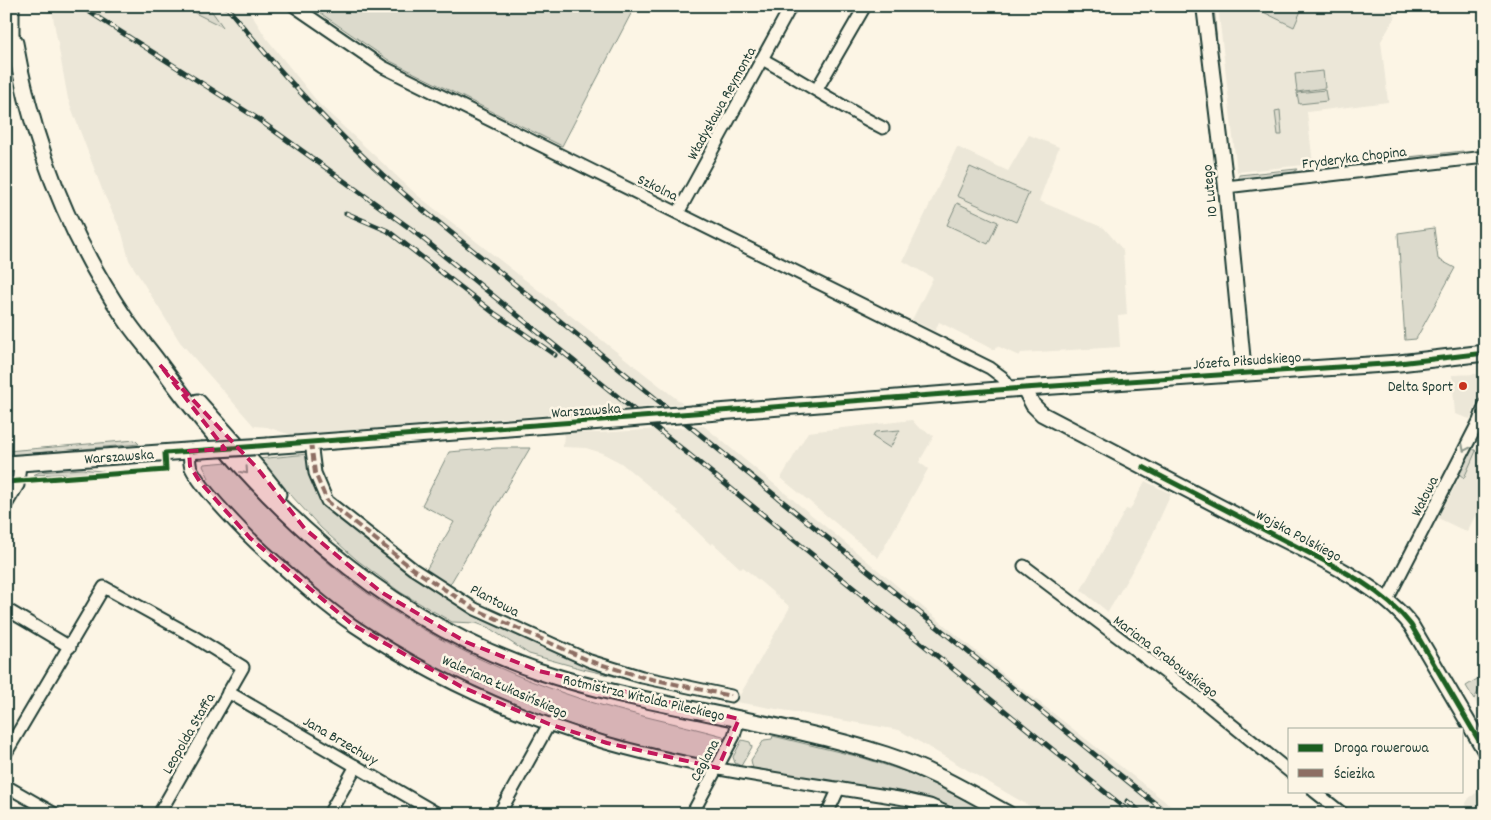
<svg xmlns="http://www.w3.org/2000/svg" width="1491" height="820" font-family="Dekko,sans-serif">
  <rect width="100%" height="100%" fill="#fcf5e5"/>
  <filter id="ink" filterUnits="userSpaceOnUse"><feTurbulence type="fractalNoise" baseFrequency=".02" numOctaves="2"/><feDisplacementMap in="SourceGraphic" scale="10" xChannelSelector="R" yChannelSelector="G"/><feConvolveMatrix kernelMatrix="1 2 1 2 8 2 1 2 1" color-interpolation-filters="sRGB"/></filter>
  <g filter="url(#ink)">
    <g fill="#ece7d8">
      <path d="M51 6H246L267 39 320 105 417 195 683 404 291 435 267 427 254 426 180 342 129 260 122 233 103 192 68 99Z"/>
      <path d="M1218 6H1378L1396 16 1381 41 1388 102 1307 112 1313 164 1237 172Z"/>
      <path d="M1029 135 1059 147 1039 201 1104 228 1123 250 1127 315 1118 316 1120 347 1021 353 1019 356 997 346 994 350 939 322 935 331 912 320 933 278 903 261 957 147 1008 171Z"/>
      <path d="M1478 374 1479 397 1470 419 1455 414 1452 375Z"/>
      <path d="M912 420 918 427 934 436 919 462 928 469 878 558 781 478 808 432Z"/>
      <path d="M704 426 1006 676 1181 814H1043L899 730 736 702 790 607 743 567 741 569 713 543 711 545 678 513 679 511 621 463 602 453 586 448 563 447 564 433H599Z"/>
      <path d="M1485 431V515L1477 512 1467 532 1438 518Z"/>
      <path d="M1145 481 1171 494 1149 542 1108 612 1081 590 1126 509 1130 510Z"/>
      <path d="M1485 679V714L1479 711 1474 699Z"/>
      <path d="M1485 787V814H1460L1469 798Z"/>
    </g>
    <g fill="#dcdacc" stroke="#7e8c80">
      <path d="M181 6H208L223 27Z"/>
      <path d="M310 6H635L562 146 390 61Z"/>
      <path d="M1211 6H1214L1217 45H1216Z"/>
      <path d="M1251 6H1303L1294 27Z"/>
      <path d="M1323 71 1325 88 1297 92 1295 74Z"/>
      <path d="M1325 90 1327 101 1299 104 1297 93Z"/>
      <path d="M1280 110 1282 135H1278L1275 111Z"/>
      <path d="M1463 151 1464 154 1405 162 1399 158Z"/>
      <path d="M1392 159 1389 163 1331 170 1327 166Z"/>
      <path d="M970 167 1029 193 1016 222 957 196Z"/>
      <path d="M1297 169 1293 174 1239 180V175Z"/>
      <path d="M957 203 998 222 988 244 947 225Z"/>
      <path d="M1434 228 1438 259 1455 268 1416 339 1405 340 1398 233Z"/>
      <path d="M900 430 890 448 873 437 875 432Z"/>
      <path d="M135 440 139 444 14 455 7 451Z"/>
      <path d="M497 448H530L449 586 426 570 454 522 422 505 449 452Z"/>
      <path d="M1472 448 1476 451 1464 478 1459 474Z"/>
      <path d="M308 454 322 496 434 587 544 646 725 700V702L583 669 529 654 489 628 476 623 452 622 400 592 357 560 321 528 258 459Z"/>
      <path d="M228 462C263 500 298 538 338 571 410 629 493 670 581 699 628 714 676 723 723 736 726 744 719 755 713 759 692 762 631 744 609 737 508 706 410 662 324 599 279 566 242 523 206 481L209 478 203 466 204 464Z"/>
      <path d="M82 469 110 472 33 475 40 472Z"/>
      <path d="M1485 674V679L1474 699 1466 686Z"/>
      <path d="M773 736 860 757 910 773 994 814H960L908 796 753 769 751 760 764 740 772 739Z"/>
      <path d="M742 740 750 742 752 747 741 766 735 763 733 757Z"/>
    </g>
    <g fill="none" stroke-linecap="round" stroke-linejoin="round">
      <g stroke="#1f3d34" stroke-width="15">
        <g id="minor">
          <path d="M294 6 383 67 990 368 1002 377 1010 389"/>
          <path d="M762 59C803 81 841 107 883 128"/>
          <path d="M817 89 865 6"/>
          <path d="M1226 187 1485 157"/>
          <path d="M678 213 791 6"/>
          <path d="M311 442 315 473 327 501 413 569 475 609 590 661 642 677 731 696"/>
          <path d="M189 451C190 457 189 463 191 468 202 490 245 534 265 552 293 577 323 605 354 626 430 677 518 717 606 743 703 771 805 782 904 799L930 805 950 814"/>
          <path d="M6 505 18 485 20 463"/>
          <path d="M1024 566 1199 698 1290 772"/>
          <path d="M1387 600 1479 421 1485 404"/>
          <path d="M6 609 70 647"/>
          <path d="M228 692 438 814"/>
          <path d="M6 753 104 587 191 635 243 667 159 814"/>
          <path d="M6 786 55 814"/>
          <path d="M1314 791 1343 814"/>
          <path d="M329 814 356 766"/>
          <path d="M499 814 549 724"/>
          <path d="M692 814 734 736 739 719"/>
          <path d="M827 814 839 788"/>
        </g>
      </g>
      <g stroke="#1f3d34" stroke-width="18">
        <g id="tertiary">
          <path d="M1204 6 1226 187 1244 373"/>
          <path d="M1024 388 1033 405 1042 414C1113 451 1184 488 1255 525 1304 551 1377 581 1411 625L1485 751"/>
        </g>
      </g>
      <g stroke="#1f3d34" stroke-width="19">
        <g id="secondary">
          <path d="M11 6V37"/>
          <path d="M11 37 15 43C32 141 68 234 124 317 135 334 149 349 161 366 258 500 378 616 538 671 651 709 772 718 886 755 929 769 968 792 1008 814"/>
          <path d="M198 402 258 469 278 494"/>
          <path d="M692 414 1024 388 1399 363 1485 353"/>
          <path d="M268 446 589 422"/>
          <path d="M6 464 201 450"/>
        </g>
      </g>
      <use href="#minor" stroke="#fcf5e5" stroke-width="11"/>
      <use href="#tertiary" stroke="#fcf5e5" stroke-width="14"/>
      <use href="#secondary" stroke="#fcf5e5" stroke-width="15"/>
      <g stroke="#1f3d34" stroke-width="5">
        <g id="rail">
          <path d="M80 6 255 117 411 229 1132 814"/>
          <path d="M226 6C283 77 344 142 412 201L1168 814"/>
          <path d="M346 213 388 231 494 313 555 355"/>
          <path d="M1127 801 1143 814"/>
        </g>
      </g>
      <use href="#rail" stroke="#fcf5e5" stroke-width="3" stroke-dasharray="9" stroke-linecap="butt"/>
      <g stroke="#1f3d34" stroke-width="19" stroke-linecap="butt">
        <g id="secondary-bridge">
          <path d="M589 422 692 414"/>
          <path d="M201 450 268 446"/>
        </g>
      </g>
      <use href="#secondary-bridge" stroke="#fcf5e5" stroke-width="15"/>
      <path stroke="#8d6e63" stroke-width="4" stroke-dasharray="8 4" stroke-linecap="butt" d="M311 442 315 473 327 501 413 569 475 609 590 661 642 677 731 696"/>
      <g stroke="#fcf5e5" stroke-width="8">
        <g id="cycleway">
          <path d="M1143 467C1189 491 1236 515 1282 539 1326 562 1380 585 1411 625L1485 751"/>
          <path d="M6 482 166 470 165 453 1024 388 1399 363 1485 353"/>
        </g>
      </g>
      <use href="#cycleway" stroke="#1b5e20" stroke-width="5"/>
    </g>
    <defs><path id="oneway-chevron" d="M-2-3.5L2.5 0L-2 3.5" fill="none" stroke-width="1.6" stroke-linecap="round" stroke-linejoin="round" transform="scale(1.25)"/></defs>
    <g stroke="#8e998c">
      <use href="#oneway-chevron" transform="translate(1465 448) rotate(117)"/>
      <use href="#oneway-chevron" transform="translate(245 471) rotate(48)"/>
    </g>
  </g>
  <path fill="#c2185b" fill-opacity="0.2" stroke="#c2185b" stroke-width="4" stroke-dasharray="10 6" stroke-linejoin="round" d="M160 365 258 469 305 529 381 592 466 642 539 671 739 719 718 768 607 743 549 724 462 687 353 625 250 538 200 482 190 466 189 451 225 449Z"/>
  <circle fill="#c8321e" stroke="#fcf5e5" stroke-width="2" cx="1463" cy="386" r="5"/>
  <g text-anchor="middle" stroke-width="5" stroke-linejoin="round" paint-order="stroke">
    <g font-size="15" fill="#1f3d34" stroke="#fcf5e5">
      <text transform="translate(721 103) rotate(-61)" y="5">Władysława Reymonta</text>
      <text transform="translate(1354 157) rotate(-7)" y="5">Fryderyka Chopina</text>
      <text transform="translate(658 187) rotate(26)" y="5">Szkolna</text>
      <text transform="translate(1209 191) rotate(-96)" y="5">10 Lutego</text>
      <text transform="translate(1247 360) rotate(-4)" y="5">Józefa Piłsudskiego</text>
      <text transform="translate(586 410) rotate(-4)" y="5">Warszawska</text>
      <text transform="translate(119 456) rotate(-4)" y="5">Warszawska</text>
      <text transform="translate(1424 496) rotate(-63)" y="5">Wałowa</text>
      <text transform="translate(1299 535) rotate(28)" y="5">Wojska Polskiego</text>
      <text transform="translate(495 600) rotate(28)" y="5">Plantowa</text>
      <text transform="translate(1166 656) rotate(37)" y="5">Mariana Grabowskiego</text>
      <text transform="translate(505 686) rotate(24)" y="5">Waleriana Łukasińskiego</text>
      <text transform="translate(644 697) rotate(13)" y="5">Rotmistrza Witolda Pileckiego</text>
      <text transform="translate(188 733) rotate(-60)" y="5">Leopolda Staffa</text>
      <text transform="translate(341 740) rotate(30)" y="5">Jana Brzechwy</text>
      <text transform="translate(704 760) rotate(-62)" y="5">Ceglana</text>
    </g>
    <g font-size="15" fill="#1f3d34" stroke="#fcf5e5" text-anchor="end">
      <text x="1453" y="391">Delta Sport</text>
    </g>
  </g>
  <rect width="1491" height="820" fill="none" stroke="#fcf5e5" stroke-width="25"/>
  <rect x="12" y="12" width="1466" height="795" fill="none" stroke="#1f3d34" stroke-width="2" filter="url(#ink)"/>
  <rect x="1288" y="728" width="175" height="65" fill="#fcf5e5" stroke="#a4ab9e"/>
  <rect x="1298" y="744" width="25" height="8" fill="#1b5e20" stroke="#a4ab9e"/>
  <text x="1334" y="752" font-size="15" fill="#1f3d34">Droga rowerowa</text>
  <rect x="1298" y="769" width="25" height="8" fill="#8d6e63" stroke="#a4ab9e"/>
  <text x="1334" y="778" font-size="15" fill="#1f3d34">Ścieżka</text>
</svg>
